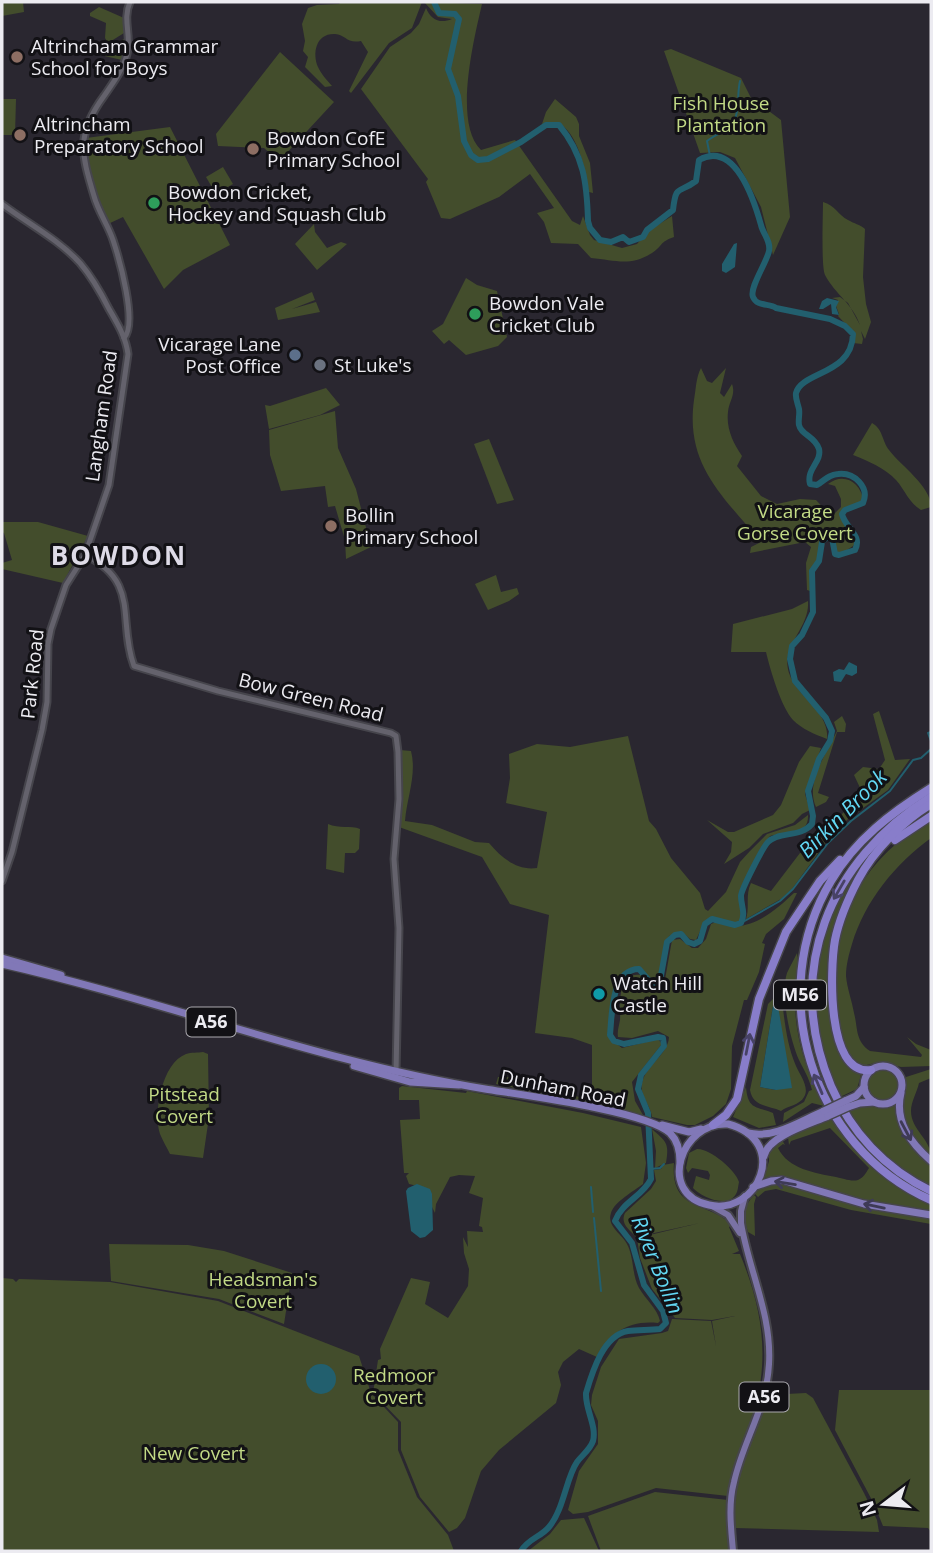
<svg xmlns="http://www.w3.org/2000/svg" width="933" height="1553" font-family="'Open Sans',sans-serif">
  <rect width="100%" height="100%" fill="#2a2730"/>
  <g fill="#434d2c" fill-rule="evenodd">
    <path d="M2 2H23L24 12 2 16Z"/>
    <path d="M341 2H422L412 28 389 43 351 93 349 91 368 52 361 41C347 44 346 35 335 34 316 33 312 53 318 67 321 74 327 80 332 86L325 87 305 67 308 57 303 51 305 41 302 24 308 8 317 5 339 4Z"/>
    <path d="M424 2 482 4C474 39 453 123 481 150L515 140 572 221 580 225 583 216 590 235 594 240 622 248 637 244 648 231 672 216 674 237C659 242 663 246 652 253 630 267 615 260 591 258L578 244 551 243 544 222 537 213 554 208 530 174 499 197 450 219 441 218 426 182 428 179 361 89 390 47 411 33 419 24 426 8C431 20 440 24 452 19L438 17Z"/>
    <path d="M99 7 124 18V33L108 43 105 38 106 23 90 16V13Z"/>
    <path d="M124 39 125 51 122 60 100 55V52H105L110 47Z"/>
    <path d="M671 49 741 78 751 98 781 120 790 217 773 255 761 207 735 158 720 152 700 153 664 51Z"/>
    <path d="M280 52 334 102 283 157 273 156 264 148 218 146 216 134Z"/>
    <path d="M2 99H16L15 135H2Z"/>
    <path d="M555 99 576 117 579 124V136L590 163 593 193 589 192C586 170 574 110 542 124L546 112Z"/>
    <path d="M170 127 230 245 183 270 164 289 123 217 108 224C95 199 84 167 86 138Z"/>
    <path d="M223 167 233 184 216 194 206 177Z"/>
    <path d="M823 202C835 205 838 215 848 220 855 224 859 224 865 229L863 277 866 304 871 322 865 339 861 331 863 339 862 344 853 343 854 333 838 316 839 314 836 306 838 300 832 298 840 297 848 303 860 325C853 304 835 294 825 275 821 266 823 215 823 202Z"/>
    <path d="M314 224 315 232 327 248 341 242 347 244 317 270 295 244Z"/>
    <path d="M466 278 477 285 497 291 507 337 498 346 466 355 449 340 444 344 432 331 443 324Z"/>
    <path d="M312 292 315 300 292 309 316 302 320 312 278 320 275 308Z"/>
    <path d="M701 368 707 381 712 383 726 368 720 393 724 397 732 384C736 395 729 401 728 412 726 428 733 443 742 456L737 466 761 496 777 504 800 499 816 500 829 514H834L841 507V499L835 486 828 484C844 472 860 482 864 501L846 508 841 514C842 528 854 531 856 544L844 552H837L830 536H825L819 542V557L810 571V591L807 590 806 563 811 547 805 542 750 553 751 547 761 542C723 496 685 465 694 400 696 389 696 377 701 368Z"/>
    <path d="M326 388 340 405 320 415 269 429 265 405 270 406Z"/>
    <path d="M335 411 338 448 356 489 371 547 346 559 345 540 335 506 328 507 325 486 281 491 270 455 269 430Z"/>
    <path d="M872 423C883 429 882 441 889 450 901 466 931 486 931 507L921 510C909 503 905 490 896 480 885 468 868 461 853 455Z"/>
    <path d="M489 439 514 500 497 504 474 444Z"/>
    <path d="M2 522H38L88 536 63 583 2 569V563L12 560 4 533 2 532Z"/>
    <path d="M496 575 501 592 517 588 519 594 509 601 488 610 475 584Z"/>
    <path d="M808 601C810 629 780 645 789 673 797 697 830 712 827 739 814 734 802 729 793 720 781 707 770 669 766 652H731L733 624 792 609Z"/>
    <path d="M879 711 895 760 910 759 888 790 848 819 830 837 792 889 781 899 746 919C750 907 745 895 751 883L771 891 800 853H803L846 810 858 803 862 792 854 775 863 767 879 769 885 760 873 714Z"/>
    <path d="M842 716 846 724 845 732H837L818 793 829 797 826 802 816 807C805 783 826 754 837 731L834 722Z"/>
    <path d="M628 736 649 821 656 829 671 858 700 893 705 909 708 911 726 892 740 862 750 851 767 834 795 825 808 815C809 837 786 832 770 836 764 844 741 885 740 895 740 905 745 912 740 922L734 923 711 917 704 923 696 940 690 939 682 932 669 936 663 970 655 980 649 978 638 967 619 979 610 1021 609 1038 622 1048 658 1039 662 1044 632 1082 635 1101 643 1115 496 1084 498 1077H510V1083L532 1090 559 1083 565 1085 568 1094 583 1098 592 1090V1045L572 1038 535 1033 549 915 510 904 482 857 399 827 400 750 411 751C417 774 407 797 405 821L432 825 475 842 489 843C501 857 516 871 537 868L547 812 506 803 510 778 509 754 537 744 570 747Z"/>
    <path d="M810 746 821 748 805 794 810 810 802 814 793 823 763 834 749 848 724 864 731 852 732 842 707 820 728 832H734L773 815 781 805 799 762Z"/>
    <path d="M911 816 847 895 838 914 830 946 827 980 832 1024 845 1061 861 1075 857 1089 840 1097C792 985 815 892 911 816Z"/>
    <path d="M931 819V838C895 864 865 901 852 944 849 954 846 965 846 976 847 988 852 1001 854 1013 858 1028 855 1041 870 1051L921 1057 922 1055 907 1037 916 1044 931 1050V1066L901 1067 880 1062 862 1066C844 1057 839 1033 837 1014 828 927 855 864 931 819Z"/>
    <path d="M328 824C339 829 351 825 360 829L359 849 355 853H345L344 873 326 869Z"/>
    <path d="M794 893H797L784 919 766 934 762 943 765 944 759 972 747 1000H744L732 1046 731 1089 726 1104 713 1116 695 1125H687L652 1117C651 1108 644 1100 642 1091 638 1069 668 1057 669 1037L658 1031 632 1038 618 1037C617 1031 619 1026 620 1020 621 1004 616 971 641 975L649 987 654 990 664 985 672 940 680 939 692 948H698L706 939 711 924 716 922C722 923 728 926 733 926 756 928 779 907 794 893Z"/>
    <path d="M797 953C800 966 794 986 795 1001 795 1039 807 1072 824 1106L812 1103 783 1122 784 1113 804 1102 809 1091 812 1090C809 1078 804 1070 799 1060 790 1040 780 994 787 973 790 966 794 960 797 953Z"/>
    <path d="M776 996H780L782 1001C785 1024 787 1045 796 1066 800 1075 810 1088 804 1097 800 1105 787 1106 781 1111 768 1105 753 1107 750 1090L768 1004ZM773 1006 776 1090 760 1087Z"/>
    <path d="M203 1052 208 1054 209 1117 203 1158 170 1154C167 1148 163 1141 160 1134 153 1112 162 1063 186 1054 191 1052 198 1053 203 1052Z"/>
    <circle cx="882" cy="1084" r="16"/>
    <path d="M931 1069V1078L919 1083C917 1092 911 1102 911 1111 911 1130 931 1139 931 1157 904 1131 897 1114 906 1077Z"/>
    <path d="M402 1086 466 1093 467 1091 583 1113 641 1127 646 1163 643 1184C634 1191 614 1202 611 1213 606 1227 624 1235 628 1246 634 1259 632 1275 639 1288 646 1300 657 1308 660 1321L658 1323C629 1320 611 1332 597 1357L579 1349 563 1362 558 1372 561 1385 556 1403 499 1450 481 1471 465 1518 457 1528 449 1532 420 1497 401 1450V1422L373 1393 378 1360 381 1359 380 1349 411 1278 430 1282 425 1304 448 1318 468 1286 469 1269 464 1253 463 1237 468 1247 467 1231 483 1232 482 1227 479 1226 483 1198 469 1193 475 1176 459 1175 450 1177 436 1204 435 1213 422 1187 409 1184 406 1176 409 1173H404L400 1120 420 1119 419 1100H399V1088Z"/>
    <path d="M746 1087C748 1110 756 1106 773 1113L776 1125 759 1128 733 1117Z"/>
    <path d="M895 1102C896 1131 911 1146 931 1165V1186C896 1168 871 1144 848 1112 864 1101 880 1110 895 1102Z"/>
    <path d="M831 1119C857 1156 890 1186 931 1205V1213L866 1201 785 1177 764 1178 769 1161V1150L782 1140 785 1145 783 1144 778 1148C788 1169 815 1173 836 1177 842 1178 851 1182 858 1180 863 1178 866 1173 869 1168L830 1128 791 1141 789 1145 788 1137Z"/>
    <path d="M652 1129C665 1141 670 1142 666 1163L655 1168 656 1151Z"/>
    <path d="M697 1149C709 1148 736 1170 739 1182 738 1186 738 1191 736 1194 728 1209 701 1197 693 1188L696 1176 709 1180 710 1175 708 1171 692 1168 688 1173 686 1168 689 1153Z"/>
    <path d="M674 1163C670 1213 710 1201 732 1225L729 1227 739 1251 732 1254H740C761 1305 770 1353 755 1408 747 1438 734 1465 728 1496L656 1488 588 1512 573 1514 568 1510 579 1471 598 1444V1421L591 1405 592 1395 601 1367 619 1339 662 1333 668 1331 672 1319 711 1321 716 1346 712 1321 735 1316 712 1320 675 1318 652 1289 640 1258 637 1238 700 1223 636 1237C629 1229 620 1224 625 1213L651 1189 656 1181 654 1170 661 1169 663 1165Z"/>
    <path d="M779 1183 828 1198 873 1208 931 1218V1224L851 1210 776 1189 765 1191 758 1197 754 1193 764 1186Z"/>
    <path d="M754 1195 756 1197 754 1204 755 1236 748 1232C743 1218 743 1206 754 1195Z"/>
    <path d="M109 1244 188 1245 224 1251 292 1273 284 1324 219 1299 111 1281Z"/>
    <path d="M2 1278 13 1279 16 1282 19 1279 110 1282 218 1301 359 1356 371 1393 398 1422V1450L417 1497 448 1535 454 1551H2Z"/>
    <path d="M839 1390H931V1532L928 1528 883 1526 874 1504 835 1430Z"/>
    <path d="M806 1393 813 1398 864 1493 877 1520 879 1532 735 1528 734 1502 737 1481 767 1395Z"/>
    <path d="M655 1492 728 1500 730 1551H601L588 1516Z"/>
    <path d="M584 1518 599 1551H528L550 1534 561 1520Z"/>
  </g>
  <g fill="#225f6e">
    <path d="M737 243 735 267 726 273 722 271V264L734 244Z"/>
    <path d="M827 298 839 301 836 307 839 315 832 314 831 304 823 309H819L822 301Z"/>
    <path d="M849 662 857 666V673L852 676 846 674 841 682 834 681 833 672 839 669 844 670Z"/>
    <path d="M773 1006H778L792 1088 776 1090 760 1087Z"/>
    <path d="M417 1184 430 1189 432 1194 433 1230 425 1237 420 1238 411 1231 406 1191 408 1188Z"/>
    <circle cx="321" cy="1379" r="15"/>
  </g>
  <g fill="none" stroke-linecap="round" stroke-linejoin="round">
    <g stroke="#225f6e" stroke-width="2">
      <path d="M710 156 707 141C713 136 721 133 727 129 742 118 736 97 740 81"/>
      <path d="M931 732 928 733 931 741"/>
      <path d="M741 923 780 901 793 889 828 843 851 821 890 791 913 760 921 758 931 749"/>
      <path d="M651 1169 660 1168 664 1164"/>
      <path d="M591 1187 593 1212"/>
      <path d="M594 1218 601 1291"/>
    </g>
    <path stroke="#225f6e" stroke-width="6" d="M434 2 439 13 455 14 459 19 448 69 458 96 464 141 471 155 478 160 488 159 521 142 546 125H559C584 155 587 184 588 221L590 228 600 240 611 242 623 237 629 242 643 237 647 230 673 210C676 183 679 194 696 181L699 160C735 140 754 200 761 225 763 234 771 241 769 251 767 262 749 288 753 297 757 307 770 303 776 308L830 319 845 326 853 334C852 375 802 371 796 393 795 398 798 404 799 409 800 414 798 420 799 425 801 435 815 436 819 449 822 462 806 469 810 484L817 485C825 480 828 475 838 474 854 472 870 487 863 503L845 510 842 514C845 528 863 535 855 550L839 555 835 554 832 538H826L822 542 819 561 812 571 813 612 802 635 792 646 790 659 795 681 826 718 832 731 830 741 819 759 808 791 813 816 812 824C800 838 779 831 768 842 763 847 741 890 741 896 741 906 746 913 741 923L735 925 712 919 705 924 700 941 694 944 688 942 681 934 675 935 667 942 660 981 652 984 639 969C611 969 612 1015 610 1035L614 1041 624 1044 658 1037 663 1038 664 1046 641 1075 638 1089 648 1113 651 1179C643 1196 622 1202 615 1221L632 1243 644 1285 663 1311 666 1323 660 1329C650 1330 638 1330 628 1331 603 1335 592 1373 586 1393 585 1409 597 1426 593 1441 590 1450 582 1455 577 1462 566 1478 564 1509 549 1527 541 1537 529 1538 521 1551"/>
    <g stroke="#46454c" stroke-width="9">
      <g id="secondary">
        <path d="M2 204C27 223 58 239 80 263 92 277 101 293 109 309 117 323 126 337 128 354L109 485 85 555 66 585 51 629 48 644 47 702 42 730 12 852 2 881"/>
        <path d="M124 338C138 324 119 258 113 240 108 225 98 211 94 196 81 153 76 134 104 96 113 83 123 70 127 54 132 36 122 20 130 2"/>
        <path d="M85 555C141 582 117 620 134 666L218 691 391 733 396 736 398 752 399 799 394 859 399 928 396 1073"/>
      </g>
    </g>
    <g stroke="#46454c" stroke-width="10">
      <g id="primary">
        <path d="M712 1206 728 1215 740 1233"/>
        <path d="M733 1551C731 1528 728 1505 734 1482 743 1441 767 1407 769 1364 772 1315 749 1271 741 1223V1211L745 1196"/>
      </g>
    </g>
    <g stroke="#46454c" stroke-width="10">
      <g id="trunk">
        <path d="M2 958 61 975"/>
        <path d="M2 964C164 1001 320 1062 485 1089 522 1095 646 1111 670 1133 678 1141 680 1151 680 1162"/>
        <path d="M354 1066 410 1082 459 1085"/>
        <circle cx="883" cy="1085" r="19"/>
        <path d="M901 1093C894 1122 911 1143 931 1161"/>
        <path d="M845 1101 856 1096 864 1087"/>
        <path d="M848 1107 860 1103 874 1102"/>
        <path d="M728 1124C791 1141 758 1216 709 1205 656 1194 681 1121 728 1124Z"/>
        <path d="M662 1125 689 1132 701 1129"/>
        <path d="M748 1133C775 1139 800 1121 824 1111"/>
        <path d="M764 1156C768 1136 810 1124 828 1116"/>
        <path d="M753 1187 771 1181 782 1180 864 1204 931 1215"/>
      </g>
    </g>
    <g stroke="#46454c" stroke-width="11">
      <g id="motorway">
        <path d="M931 788C891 813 855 840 831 881 764 993 811 1147 931 1200"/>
        <path d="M931 797C829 860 783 972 831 1086 851 1132 885 1169 931 1191"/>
        <path d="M895 840 931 816"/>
        <path d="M871 1070C826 1076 830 968 835 940 839 920 848 899 858 880 874 850 902 822 931 804"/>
        <path d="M713 1125 726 1115 737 1099 759 999 786 932 820 881 840 860"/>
      </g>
    </g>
    <use href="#secondary" stroke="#64626c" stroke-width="5"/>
    <use href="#primary" stroke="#7a72a4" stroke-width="6"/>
    <use href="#trunk" stroke="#8178b7" stroke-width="7"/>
    <use href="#motorway" stroke="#887dca" stroke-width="8"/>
    <g stroke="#46454c" stroke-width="10" stroke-linecap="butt">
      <g id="trunk-bridge">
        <path d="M824 1111 845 1101"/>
        <path d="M828 1116 848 1107"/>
      </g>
    </g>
    <use href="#trunk-bridge" stroke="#8178b7" stroke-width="7"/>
  </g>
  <defs><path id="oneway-shaft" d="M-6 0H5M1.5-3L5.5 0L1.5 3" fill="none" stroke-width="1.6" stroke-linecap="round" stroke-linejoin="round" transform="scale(1.75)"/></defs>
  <g stroke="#474266">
    <use href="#oneway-shaft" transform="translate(839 890) rotate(120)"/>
    <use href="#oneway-shaft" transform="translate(748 1044) rotate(-79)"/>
    <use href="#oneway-shaft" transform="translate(818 1084) rotate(-113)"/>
  </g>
  <g stroke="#3e3a56">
    <use href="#oneway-shaft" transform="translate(906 1131) rotate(62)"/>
    <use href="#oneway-shaft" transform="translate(785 1183) rotate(-171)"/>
    <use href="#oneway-shaft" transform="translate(874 1206) rotate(-168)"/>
  </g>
  <g fill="#8d6e63" stroke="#121115" stroke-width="2.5">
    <circle cx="17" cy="57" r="7"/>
    <circle cx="20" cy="135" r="7"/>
    <circle cx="253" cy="149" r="7"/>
    <circle cx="331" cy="526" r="7"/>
  </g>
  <g fill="#2e9e5b" stroke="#121115" stroke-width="2.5">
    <circle cx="154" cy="203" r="7"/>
    <circle cx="475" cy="314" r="7"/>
  </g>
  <circle fill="#5c6f8a" stroke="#121115" stroke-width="2.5" cx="295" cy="355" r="7"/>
  <circle fill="#6b7280" stroke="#121115" stroke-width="2.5" cx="320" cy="365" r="7"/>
  <circle fill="#0f9aa8" stroke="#121115" stroke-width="2.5" cx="599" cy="994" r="7"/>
  <g text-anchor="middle" stroke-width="6" stroke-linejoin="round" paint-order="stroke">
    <g fill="#121115" stroke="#abaaaf" stroke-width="2">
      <rect x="774" y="980.5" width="52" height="29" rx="5"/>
      <rect x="186.5" y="1007.5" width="49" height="29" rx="5"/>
      <rect x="739.5" y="1382.5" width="49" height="29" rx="5"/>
    </g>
    <g font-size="18" font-weight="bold" fill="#ecebf1">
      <text x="800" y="1001">M56</text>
      <text x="211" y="1028">A56</text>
      <text x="764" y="1403">A56</text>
    </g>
    <g font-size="19" fill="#ecebf1" stroke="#121115" text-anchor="start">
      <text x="31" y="53">Altrincham Grammar<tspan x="31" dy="22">School for Boys</tspan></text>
      <text x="34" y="131">Altrincham<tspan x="34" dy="22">Preparatory School</tspan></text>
      <text x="267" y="145">Bowdon CofE<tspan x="267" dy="22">Primary School</tspan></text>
      <text x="168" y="199">Bowdon Cricket,<tspan x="168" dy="22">Hockey and Squash Club</tspan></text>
      <text x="489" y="310">Bowdon Vale<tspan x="489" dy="22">Cricket Club</tspan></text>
      <text x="281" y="351" text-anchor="end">Vicarage Lane<tspan x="281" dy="22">Post Office</tspan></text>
      <text x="334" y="372">St Luke's</text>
      <text x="345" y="522">Bollin<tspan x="345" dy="22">Primary School</tspan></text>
      <text x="613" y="990">Watch Hill<tspan x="613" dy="22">Castle</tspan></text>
    </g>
    <g font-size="19" fill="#c2da86" stroke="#121115">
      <text x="721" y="110">Fish House<tspan x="721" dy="22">Plantation</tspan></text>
      <text x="795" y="518">Vicarage<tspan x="795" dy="22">Gorse Covert</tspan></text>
      <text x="184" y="1101">Pitstead<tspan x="184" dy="22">Covert</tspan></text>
      <text x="263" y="1286">Headsman's<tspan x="263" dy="22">Covert</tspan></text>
      <text x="394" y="1382">Redmoor<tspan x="394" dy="22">Covert</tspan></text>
      <text x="194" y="1460">New Covert</text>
    </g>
    <g font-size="19" fill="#ecebf1" stroke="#121115">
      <text transform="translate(101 416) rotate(-82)" y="7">Langham Road</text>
      <text transform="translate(32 674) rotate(-84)" y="7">Park Road</text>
      <text transform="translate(311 697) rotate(14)" y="7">Bow Green Road</text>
      <text transform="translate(563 1088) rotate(11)" y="7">Dunham Road</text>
    </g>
    <g font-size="21" font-style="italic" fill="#62d7f3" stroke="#121115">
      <text transform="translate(843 814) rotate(-45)" y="7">Birkin Brook</text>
      <text transform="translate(657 1265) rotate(68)" y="7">River Bollin</text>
    </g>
    <g font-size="26" font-weight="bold" letter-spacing="2" fill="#dedbe7" stroke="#121115">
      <text x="119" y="565">BOWDON</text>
    </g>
  </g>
  <rect width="933" height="1553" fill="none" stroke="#ecebf1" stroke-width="7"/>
  <g transform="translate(884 1504) rotate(254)" stroke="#121115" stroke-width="5" paint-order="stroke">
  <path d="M0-5L12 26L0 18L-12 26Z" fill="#ecebf1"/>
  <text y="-10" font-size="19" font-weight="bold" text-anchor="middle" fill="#ecebf1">N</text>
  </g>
</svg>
